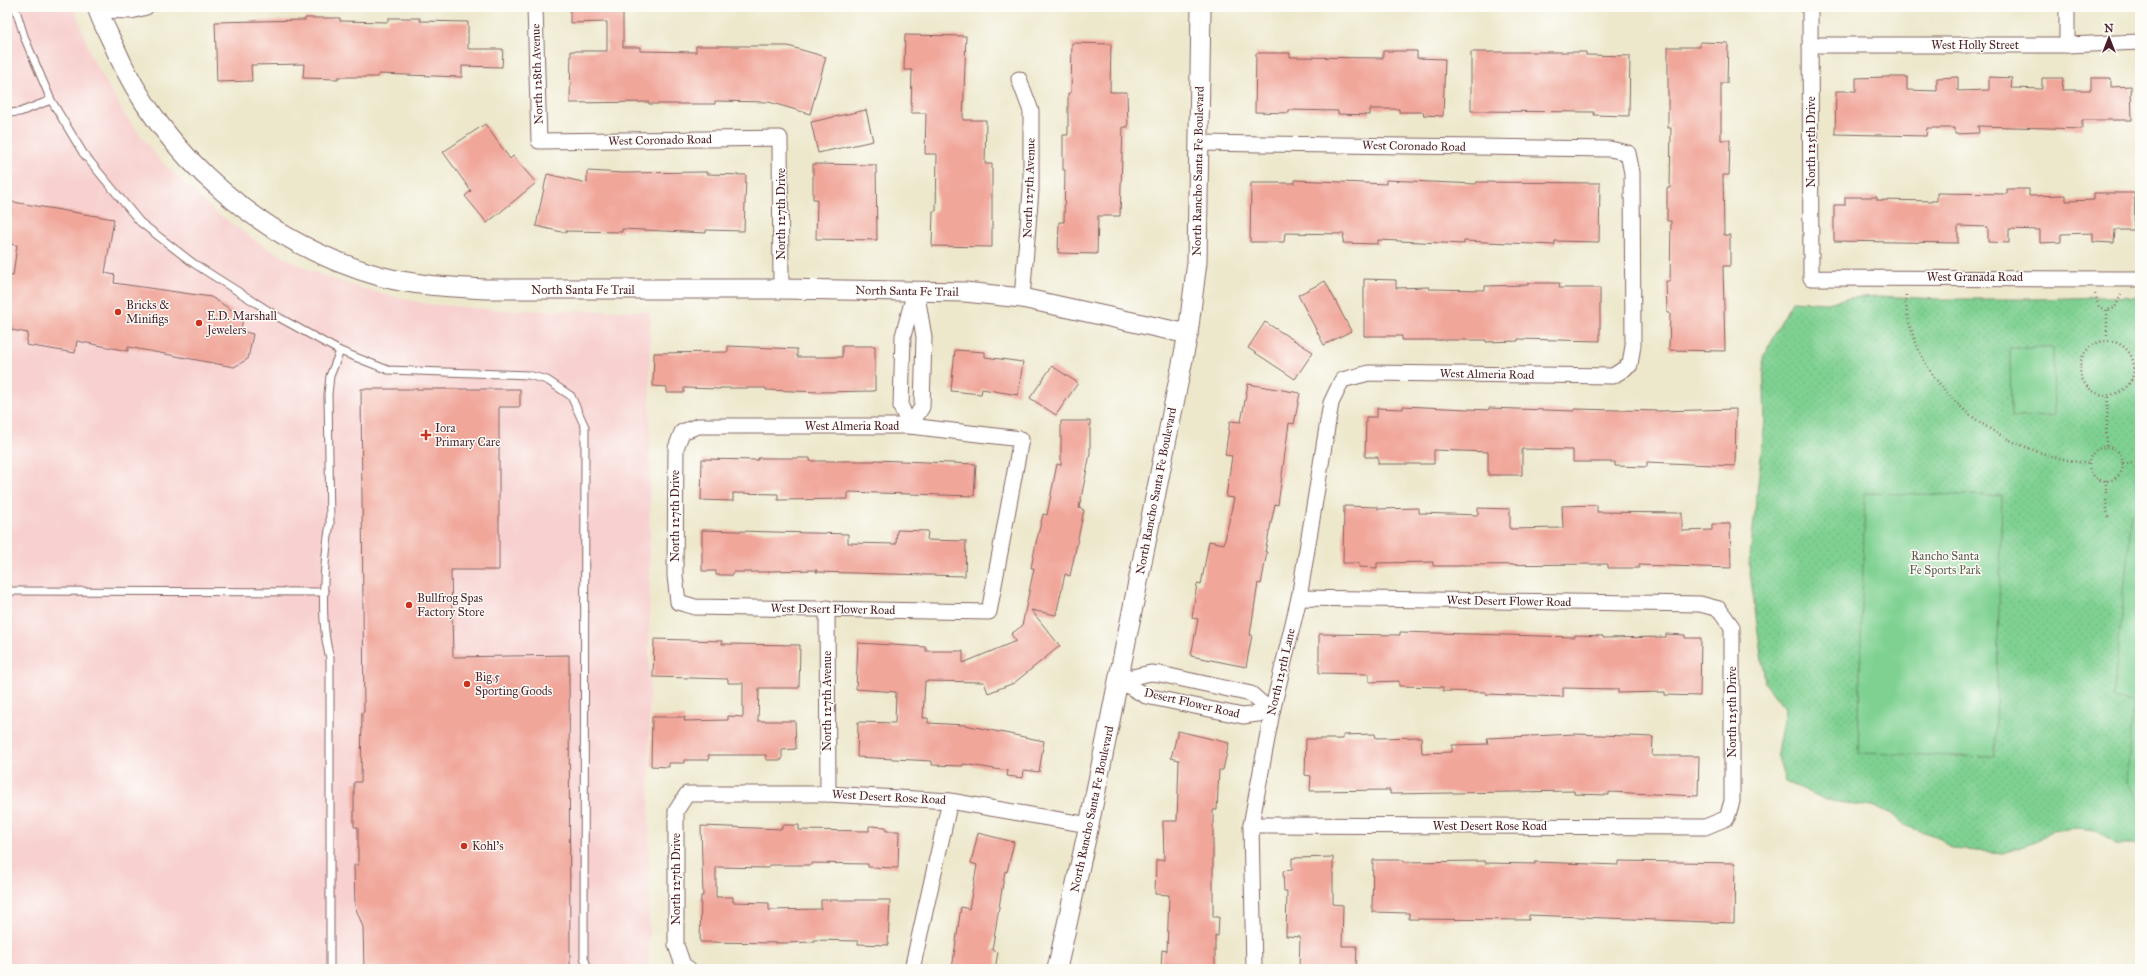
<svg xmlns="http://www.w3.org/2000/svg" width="2147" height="976" font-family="'IM FELL Great Primer',serif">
  <defs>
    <pattern id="grass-dots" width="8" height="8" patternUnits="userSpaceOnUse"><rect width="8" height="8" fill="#7fd192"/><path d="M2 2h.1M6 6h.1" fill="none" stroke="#6fb37e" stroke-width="1.8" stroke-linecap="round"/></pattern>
  </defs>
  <rect width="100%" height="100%" fill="#fdfcf7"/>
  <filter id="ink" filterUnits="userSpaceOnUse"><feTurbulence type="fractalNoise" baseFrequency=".025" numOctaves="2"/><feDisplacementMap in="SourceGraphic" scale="8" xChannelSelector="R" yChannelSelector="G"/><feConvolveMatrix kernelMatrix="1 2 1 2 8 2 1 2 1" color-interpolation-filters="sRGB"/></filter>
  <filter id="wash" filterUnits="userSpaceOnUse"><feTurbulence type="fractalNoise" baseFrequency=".012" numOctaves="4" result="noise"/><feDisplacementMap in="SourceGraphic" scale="16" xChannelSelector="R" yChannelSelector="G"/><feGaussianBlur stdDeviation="0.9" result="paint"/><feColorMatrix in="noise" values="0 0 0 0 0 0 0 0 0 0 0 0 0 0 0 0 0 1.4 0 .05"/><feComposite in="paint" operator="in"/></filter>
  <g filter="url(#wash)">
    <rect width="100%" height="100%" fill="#ede8cc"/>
    <path fill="#f7d0cf" d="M7 7H74L91 56 125 115 159 159 215 212 265 247 312 271 362 289 426 304 500 310 650 311 649 969H7Z"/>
    <path fill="url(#grass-dots)" stroke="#64785e" d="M1878 296 1937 299H2034L2140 296V844H2116L2096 830 2076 828 2052 831 2037 841 2004 853 1952 849 1938 837 1906 826 1894 815 1873 806 1829 801 1785 782 1777 753 1785 709 1765 683 1749 565 1765 421 1763 357 1792 301 1827 303 1849 298Z"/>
    <g fill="#7fd192" stroke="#64785e">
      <path d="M2010 348H2053L2054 416 2011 417Z"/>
      <path d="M1865 493 2002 496 1995 757 1858 753Z"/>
      <path d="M2140 512V803L2127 782 2133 702 2113 698 2132 514Z"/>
    </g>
    <g id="blocks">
      <g fill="#f1a69a">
        <path d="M570 7H623V47H640V51L696 52V46H788L826 57 810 114 769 102 715 101V104H649V102L570 103 571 51H607V22L570 23Z"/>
        <path d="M305 18H340V21L388 22V18H420V21L468 22V49H503L502 67 462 66V77L378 74V77H338V79L303 78 304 64 251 65 252 81 217 82 215 22 305 20Z"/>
        <path d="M905 35 966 36 963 120H986L985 164H992V247L932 246 933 211H936L937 154H925L926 113H911L912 70H904Z"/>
        <path d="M1700 42 1728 43 1727 83H1721V140H1730L1729 175H1723L1724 235H1730V266H1723L1725 351 1669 350 1670 313H1667L1666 281H1670L1671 221H1667V188H1670L1671 128H1668V47H1700Z"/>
        <path d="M1072 43 1111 44 1110 92H1127L1128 127H1123L1120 216H1098L1097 254 1058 253 1059 222H1064L1065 170H1063V135H1068V93H1071Z"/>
        <path d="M1383 51H1417V58L1445 59 1443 116 1423 115 1424 112H1399V109H1370V115L1338 114V111L1289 110V113L1255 112 1256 53H1290V57L1383 58Z"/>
        <path d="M1471 52H1586V55L1630 56 1629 116 1594 115V112L1471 111Z"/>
        <path d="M1887 77H1907V90L1937 91V78L1958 77V91L1989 90V77L2012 78 2011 88 2042 89V78H2063L2062 90H2091V78H2111V87L2131 86 2132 120H2082V129L1978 126 1979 133 1955 134V128H1927L1926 136 1835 134 1836 91H1856V78Z"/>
        <path d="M866 110 873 141 818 153 811 122Z"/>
        <path d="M485 124 510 159 513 156 536 183 487 223 465 196 471 191 443 152Z"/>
        <path d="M813 164 876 165 877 240 816 239 817 199H813Z"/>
        <path d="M587 171 623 173 707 172 706 174 746 175 744 231 706 230V233L622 229V232L566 231V233L536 226 547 174 587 183Z"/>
        <path d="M1295 180 1386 184V180L1476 184V182L1600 183 1599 242 1555 241V245L1464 241V244L1378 240V244L1343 243 1344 234 1285 233 1284 242H1250L1251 183H1295Z"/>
        <path d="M2007 189H2029V196L2066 195V201L2094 200V193H2135L2134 230H2115L2114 243 2093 242V233L2061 234V242L2040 243V230L2009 229V243L1988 242V227L1958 226V243L1834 241V205H1845V197H1877V200L1937 201V193L2007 194Z"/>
        <path d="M7 201 114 219 105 273 115 275 114 283 211 297 243 317 241 331 253 334 248 359 234 367 128 347V351L77 341 75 353 26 345 28 333 11 330 12 327 7 326V275L13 276 17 245 7 244Z"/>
        <path d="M1364 279 1396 280V288L1429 287V289L1485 290V286L1528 285V283H1560L1559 288H1600V341L1518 339V341L1486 342V340H1402V336H1364Z"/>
        <path d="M1325 281 1351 331 1324 345 1298 295Z"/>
        <path d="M1265 322 1313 352 1295 379 1248 348Z"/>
        <path d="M728 346 797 349V357H842V346H875V391L820 392 766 390V388H720V389L684 388V393H667V387L653 386 654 353 728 352Z"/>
        <path d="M955 350 985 352V357L1023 362 1018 395 982 389 981 394 951 391Z"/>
        <path d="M1052 366 1078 383 1056 415 1030 398Z"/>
        <path d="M1248 384 1300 393 1294 424 1289 423 1278 505 1275 504 1265 552H1267L1261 584 1258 583 1250 635H1252L1246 667 1191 656 1198 619 1192 618 1197 584 1201 585 1209 541 1224 544 1234 498 1226 497 1232 456 1225 455 1230 421 1241 422Z"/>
        <path d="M361 389H520V407H499V570H451L453 657 569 655 570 969H364L363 927 355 906 354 865H358V827H354V782H361L362 712H364Z"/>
        <path d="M1403 406 1489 410V408L1574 411V409L1660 411 1736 409 1735 466 1647 462V467L1615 466V462H1573V450L1522 449V475H1488V452L1434 450V464H1378V457H1365L1366 417H1377V408L1403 409Z"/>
        <path d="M1061 421H1090V454L1079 508 1084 510 1070 576 1065 574 1056 615 1031 610 1060 646 1014 683 988 693 984 682 925 681 923 718H928V723L965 725 1044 741 1039 772 1024 770 1023 778 1007 776 1008 771 963 764V766L932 765V761L857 757 858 722 895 723 896 692 856 689 858 643 926 647V651H963V663L1016 641 1011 634 1022 626 1034 568H1031L1036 543 1043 514 1047 515 1057 464 1061 465Z"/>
        <path d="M758 458H810V461H875V460L976 464 974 496 848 492V499L778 500V494L733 493V501L701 500 702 459 758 460Z"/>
        <path d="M1597 505V512L1682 513V531L1712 530V524H1730L1731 568 1639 565V568H1608V564L1461 565V566H1433V562L1377 563V568L1359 567V563H1343L1344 506 1378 507V509L1419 508V513L1478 515V508L1510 509V529L1563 528 1562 506Z"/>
        <path d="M702 530 848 534V543L896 544 897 530 928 531 927 540 966 541 965 576 816 572 817 570 769 571V572H733V575H716V571H702Z"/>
        <path d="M1400 632 1575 637V635L1603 636V638L1666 637V634L1685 635V638H1701L1700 696 1665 695V692L1618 693V689L1563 688V697L1486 694V692L1443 691V687L1399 686V681L1369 682V674L1319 673V634L1400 635Z"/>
        <path d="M654 639 722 641V644L800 645 799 688H759L758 721H795L796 749 782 750V760H766V755H708L709 760H684V763H669V767L651 766 652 717H685L684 721 728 720V716L743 717V683H728V679L653 677Z"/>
        <path d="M1178 731 1229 743 1223 770H1219L1217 810H1213V917H1219L1218 936H1215V969H1161L1162 950 1167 951 1169 895 1155 894 1156 860H1164L1163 821H1177L1179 760 1171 758Z"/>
        <path d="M1375 734 1376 738 1421 737 1422 753 1452 752V745L1488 744 1487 738 1575 734 1653 737 1652 756H1699L1698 796 1609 792V795L1574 794V791L1390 794V790L1310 791 1311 776 1305 775 1306 739H1343V735Z"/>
        <path d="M782 825H799V830L869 831V826L886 827V831H899L898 868 868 867V864L812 863V865H769V868L716 867V897H733V902L769 903V910L821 909V900H890L888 945 858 944V941L814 940V942L784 943 700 942 701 896H703L701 826 782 829Z"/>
        <path d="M978 833 1014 842 1007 872 1005 871 992 950 998 952 995 969H952L961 907 969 909 977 865 971 863Z"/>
        <path d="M1333 857V904L1343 905 1342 946H1357L1356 969H1299L1300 937 1286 936 1287 891H1284L1283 871 1292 870V858Z"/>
        <path d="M1373 860H1404V862L1485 861V863L1535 864V862L1619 865V861L1735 863 1734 923 1529 915V920L1409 919V913L1372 912Z"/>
      </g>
    </g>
  </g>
  <g filter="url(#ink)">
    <use href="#blocks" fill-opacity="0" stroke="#836563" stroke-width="1"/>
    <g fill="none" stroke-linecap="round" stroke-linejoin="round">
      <g stroke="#836563" stroke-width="9">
        <g id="service">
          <path d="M15 7 25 39 51 100 83 153 140 222 193 263 280 318 340 351 388 370 528 375 547 380 571 396 585 427 584 957 588 969"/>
          <path d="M7 113 20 112 51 100"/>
          <path d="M7 591 325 592"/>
          <path d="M330 969V658C319 621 324 561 330 523L328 394 330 376 340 351"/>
        </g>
      </g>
      <g stroke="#836563" stroke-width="17">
        <g id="minor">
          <path d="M535 7 539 141 780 138 781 289"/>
          <path d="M1810 7 1811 278 2140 279"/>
          <path d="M2067 7V45"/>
          <path d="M98 10 131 11 146 7"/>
          <path d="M1810 45H2067L2140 42"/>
          <path d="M1019 79 1031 111V190L1022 298"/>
          <path d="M1200 143 1610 149 1628 153 1632 173 1633 345 1630 365 1613 376 1369 373 1342 380 1331 403 1299 598 1272 712 1251 825 1254 969"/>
          <path d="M698 426H910L1021 439 989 612 695 607 678 602 675 576 676 448 682 432Z"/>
          <path d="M910 426 922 407 924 337 916 290"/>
          <path d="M910 426 901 407 903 336 914 295"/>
          <path d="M827 608 828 794"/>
          <path d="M1118 680 1151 673 1160 674 1251 694 1272 712"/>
          <path d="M1118 680 1146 696 1243 716 1272 712"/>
          <path d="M1251 825 1705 827 1727 818 1732 801V627L1719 609 1700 604 1299 598"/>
          <path d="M689 969 683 965 676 945V811L687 794H828L950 801 1089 825"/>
          <path d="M912 969 950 801"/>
        </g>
      </g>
      <g stroke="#836563" stroke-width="21">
        <g id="tertiary">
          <path d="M97 7C101 20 108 33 114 46 162 157 266 245 383 277 417 286 452 287 488 289H781L965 292 1022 298 1188 334"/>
          <path d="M1057 969 1089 825 1188 334 1197 262 1201 7"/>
        </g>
      </g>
      <g stroke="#836563" stroke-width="2.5" stroke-dasharray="1 3" stroke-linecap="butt">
        <path d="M2095 294 2099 307 2107 310 2115 308 2121 295"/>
        <path d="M1906 295C1905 314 1911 331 1918 348 1948 416 2018 454 2090 464"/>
        <path d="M2107 310V341"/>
        <circle cx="2107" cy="368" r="27"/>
        <path d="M2131 380 2140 384"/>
        <path d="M2106 446 2108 395"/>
        <circle cx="2106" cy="464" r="17"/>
        <path d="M2123 464 2140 462"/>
        <path d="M2106 480V500L2108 518"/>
      </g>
      <use href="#service" stroke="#fff" stroke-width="7"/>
      <use href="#minor" stroke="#fff" stroke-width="15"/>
      <use href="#tertiary" stroke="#fff" stroke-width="19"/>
    </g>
  </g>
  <g fill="#c8321e" stroke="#fdfcf7" stroke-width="1.5">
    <circle cx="118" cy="312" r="4"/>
    <circle cx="199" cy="323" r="4"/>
    <path d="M424 429h4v4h4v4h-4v4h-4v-4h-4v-4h4z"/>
    <circle cx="409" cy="605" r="4"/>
    <circle cx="467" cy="684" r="4"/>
    <circle cx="464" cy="846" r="4"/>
  </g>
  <g text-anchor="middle" stroke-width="3" stroke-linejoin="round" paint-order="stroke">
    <g font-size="12" fill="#4a1f2b" stroke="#fdfcf7">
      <text x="1975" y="49">West Holly Street</text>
      <text transform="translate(537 74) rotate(-92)" y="4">North 128th Avenue</text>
      <text transform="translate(660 140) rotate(-1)" y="4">West Coronado Road</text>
      <text transform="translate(1811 142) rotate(-90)" y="4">North 125th Drive</text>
      <text transform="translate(1414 146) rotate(1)" y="4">West Coronado Road</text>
      <text transform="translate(1198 171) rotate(-89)" y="4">North Rancho Santa Fe Boulevard</text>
      <text transform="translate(1029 188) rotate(-88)" y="4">North 127th Avenue</text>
      <text transform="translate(781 214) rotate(-90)" y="4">North 127th Drive</text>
      <text x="1975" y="281">West Granada Road</text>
      <text x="583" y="294">North Santa Fe Trail</text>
      <text transform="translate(907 291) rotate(1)" y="4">North Santa Fe Trail</text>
      <text transform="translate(1487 374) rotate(1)" y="4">West Almeria Road</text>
      <text x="852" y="430">West Almeria Road</text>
      <text transform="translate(1156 491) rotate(-79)" y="4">North Rancho Santa Fe Boulevard</text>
      <text transform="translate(675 516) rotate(-90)" y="4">North 127th Drive</text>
      <text transform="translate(1509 601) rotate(1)" y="4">West Desert Flower Road</text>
      <text transform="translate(833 609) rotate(1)" y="4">West Desert Flower Road</text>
      <text transform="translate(1281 672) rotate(-77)" y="4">North 125th Lane</text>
      <text transform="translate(827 701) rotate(-90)" y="4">North 127th Avenue</text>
      <text transform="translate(1192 703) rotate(13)" y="4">Desert Flower Road</text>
      <text transform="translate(1732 712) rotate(-90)" y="4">North 125th Drive</text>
      <text transform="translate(889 797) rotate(3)" y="4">West Desert Rose Road</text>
      <text transform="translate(1092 809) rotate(-78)" y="4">North Rancho Santa Fe Boulevard</text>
      <text x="1490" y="830">West Desert Rose Road</text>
      <text transform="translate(676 879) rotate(-90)" y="4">North 127th Drive</text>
    </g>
    <g font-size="12" fill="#4a1f2b" stroke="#fdfcf7" text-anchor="start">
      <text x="126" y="309">Bricks &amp;<tspan x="126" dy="14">Minifigs</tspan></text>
      <text x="207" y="320">E.D. Marshall<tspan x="207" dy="14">Jewelers</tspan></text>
      <text x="435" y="432">Iora<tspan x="435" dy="14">Primary Care</tspan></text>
      <text x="417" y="602">Bullfrog Spas<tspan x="417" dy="14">Factory Store</tspan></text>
      <text x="475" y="681">Big 5<tspan x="475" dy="14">Sporting Goods</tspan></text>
      <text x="472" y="850">Kohl's</text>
    </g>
    <g font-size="12" fill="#5d5d4f" stroke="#fdfcf7">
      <text x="1945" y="560">Rancho Santa<tspan x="1945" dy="14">Fe Sports Park</tspan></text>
    </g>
  </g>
  <rect width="2147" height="976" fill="none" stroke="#fdfcf7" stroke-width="24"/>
  <g transform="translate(2109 38)" stroke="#fdfcf7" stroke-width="3" paint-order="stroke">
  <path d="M0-3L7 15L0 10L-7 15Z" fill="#4a1f2b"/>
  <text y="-6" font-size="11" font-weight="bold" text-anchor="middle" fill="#4a1f2b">N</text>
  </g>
</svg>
